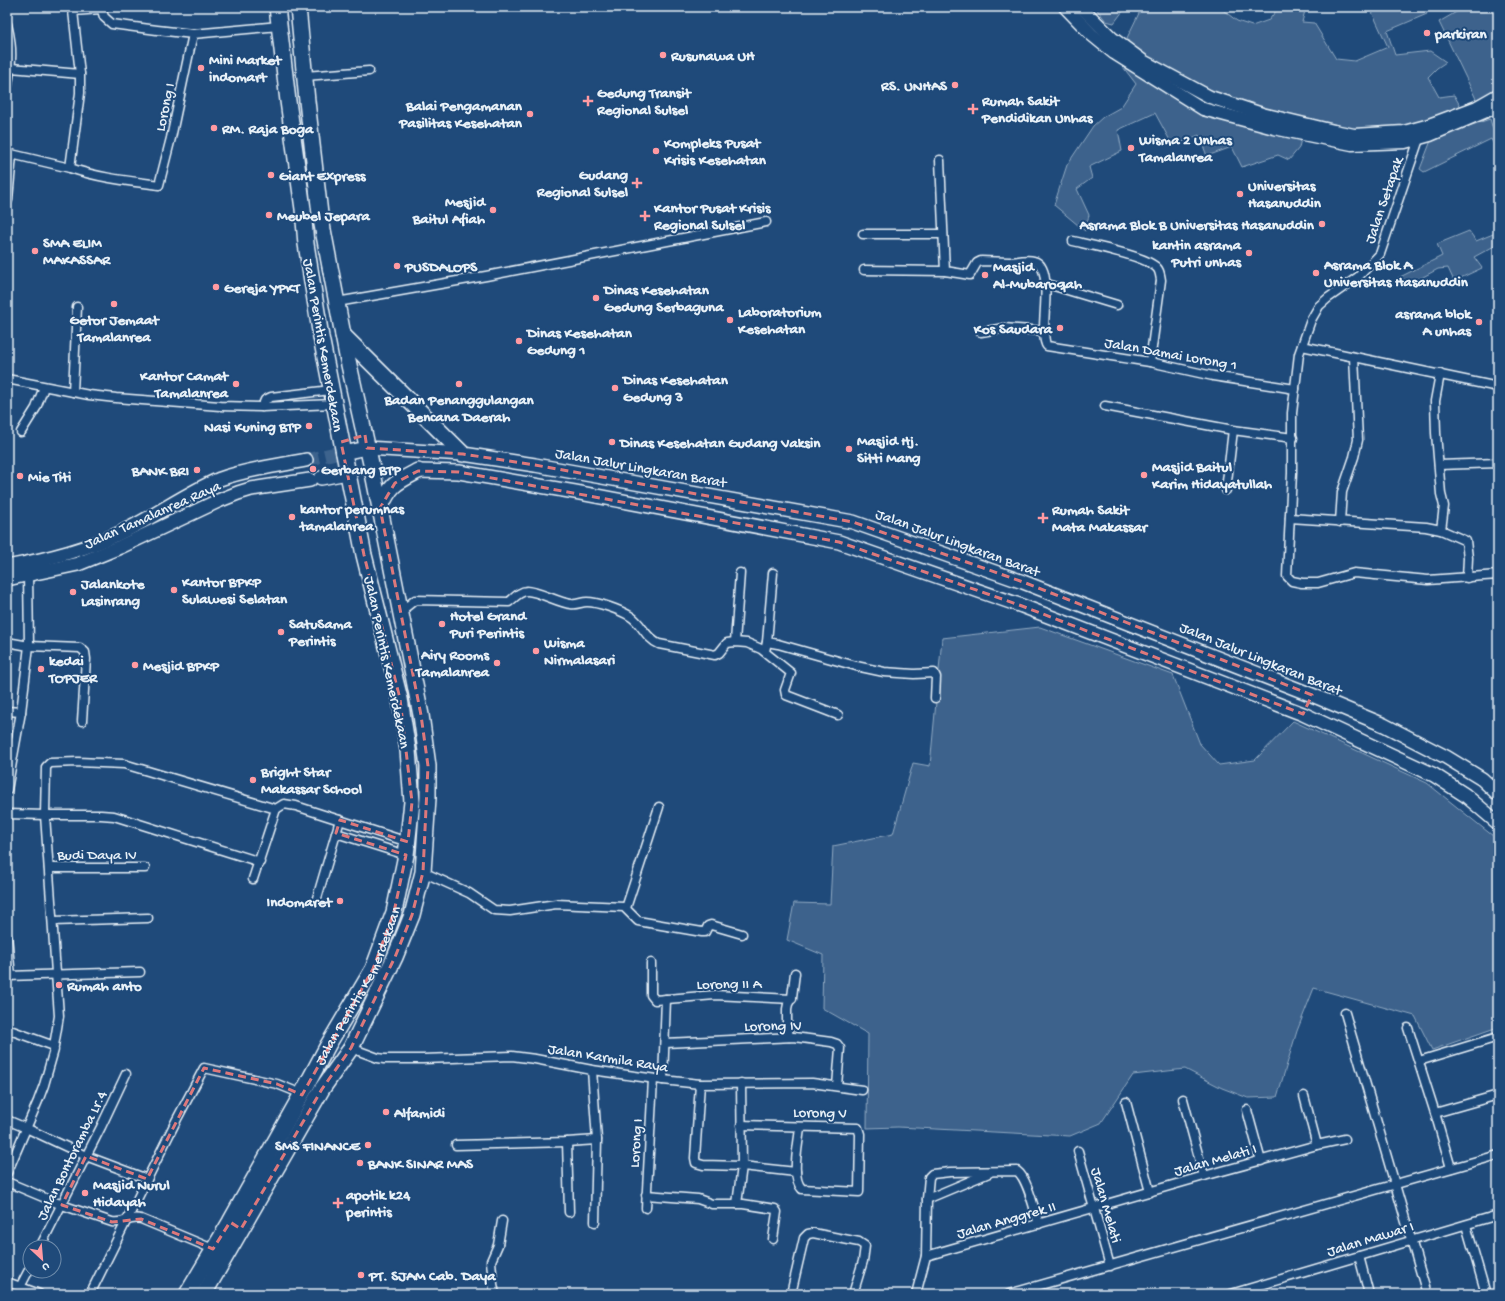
<svg xmlns="http://www.w3.org/2000/svg" width="1505" height="1301" font-family="'Gochi Hand',sans-serif">
  <rect width="100%" height="100%" fill="#1f4a7a"/>
  <filter id="ink" filterUnits="userSpaceOnUse"><feTurbulence type="fractalNoise" baseFrequency=".025" numOctaves="2"/><feDisplacementMap in="SourceGraphic" scale="8" xChannelSelector="R" yChannelSelector="G"/><feConvolveMatrix kernelMatrix="1 2 1 2 8 2 1 2 1" color-interpolation-filters="sRGB"/></filter>
  <g filter="url(#ink)">
    <g fill="#3c628c" stroke="#92aac2">
      <path d="M1095 7H1126L1114 23 1106 21Z"/>
      <path d="M1142 7H1219L1237 21 1252 26 1269 20 1279 7H1306L1302 22 1314 23 1336 59 1355 61 1388 47 1372 12 1381 7H1424L1427 14 1387 31 1395 55 1430 51 1446 62 1437 68 1428 77 1439 97 1454 95 1462 109 1403 128 1368 130 1318 125 1241 103 1175 74 1131 47 1127 38Z"/>
      <path d="M1465 7H1484L1488 9 1492 7H1498V92L1478 103 1439 22Z"/>
      <path d="M1120 63 1160 76 1303 129 1299 148 1289 160 1278 155 1242 167 1232 147 1207 156 1199 135 1173 146 1155 113 1118 130 1122 151 1089 167 1092 178 1077 189 1089 215 1085 231 1054 205 1067 165 1093 126 1103 117 1121 107 1136 84Z"/>
      <path d="M1490 119 1492 126 1498 135V152L1491 139 1424 172 1420 169 1432 138Z"/>
      <path d="M1469 231 1476 241 1498 232V244L1474 257 1482 268 1454 281 1448 268 1438 269 1404 287 1398 278 1442 256 1437 244Z"/>
      <path d="M1040 627 1173 675 1200 744 1219 765 1255 760 1293 721 1427 783 1498 840V1027L1432 1050 1415 1016 1314 988 1297 1031 1277 1097 1248 1098 1222 1088 1185 1069 1133 1075 1101 1123 1070 1136 898 1127 867 1128 868 1034 822 1008 823 955 787 940 794 903 830 904 833 846 893 834 913 763 930 766 942 638Z"/>
    </g>
    <g fill="none" stroke-linecap="round" stroke-linejoin="round">
      <path stroke="#3d638d" stroke-width="13" stroke-dasharray="13 6" stroke-linecap="butt" d="M306 460 336 453 341 442"/>
      <g stroke="#e8f1f8" stroke-width="11">
        <g id="street">
          <path d="M101 7 104 17 112 24 157 30 193 34 279 26"/>
          <path d="M101 9 73 11 80 74V93L70 168C99 178 129 181 159 185L171 138 193 34"/>
          <path d="M7 24C14 52 11 64 7 91"/>
          <path d="M11 68 80 74"/>
          <path d="M305 76 369 71"/>
          <path d="M1419 139 1380 254 1358 277 1328 298 1319 306 1311 320 1299 354 1292 413V473L1287 576 1292 581 1302 583H1318L1354 573 1428 580 1498 575"/>
          <path d="M7 153 70 168"/>
          <path d="M940 160 945 271 970 275 977 263 981 261C991 261 1002 262 1012 262 1019 261 1027 259 1034 261 1057 267 1037 333 1047 346L1150 362 1213 376 1295 389"/>
          <path d="M8 200 12 155"/>
          <path d="M863 234H943"/>
          <path d="M1073 241C1090 245 1147 256 1157 268 1160 271 1160 275 1161 280L1150 362"/>
          <path d="M864 270 945 271"/>
          <path d="M1044 283 1117 305"/>
          <path d="M337 302 486 276 766 222"/>
          <path d="M981 332 1004 328 1045 331"/>
          <path d="M1302 346 1498 387"/>
          <path d="M1440 374 1435 401 1436 433 1441 494 1444 506 1441 530"/>
          <path d="M7 379 89 395 116 398 220 406 262 407 334 404"/>
          <path d="M73 392 77 307"/>
          <path d="M1105 406 1233 430 1293 438"/>
          <path d="M262 407 265 400 271 397 331 390"/>
          <path d="M21 432 36 408 44 387"/>
          <path d="M1439 465 1498 463"/>
          <path d="M1226 490 1233 430"/>
          <path d="M1290 518 1426 527 1441 530 1466 541 1468 558 1467 578"/>
          <path d="M1340 522 1342 492 1354 457 1358 440 1354 357"/>
          <path d="M400 612 415 600 509 602C514 598 520 591 527 591 538 591 559 603 571 604 577 605 581 602 587 602 598 602 620 610 630 616 642 623 645 638 659 644L715 655 719 653 727 643 735 642 747 643 761 649 791 673 785 690 786 695 838 715"/>
          <path d="M7 642 29 646 80 648 85 652 86 659 82 721"/>
          <path d="M735 642 740 573"/>
          <path d="M767 642 773 573"/>
          <path d="M765 651 767 642 778 644 856 666 884 672 914 674 934 673 936 677 935 698"/>
          <path d="M7 711 21 712"/>
          <path d="M7 790 21 712 29 646 28 574"/>
          <path d="M7 814 45 815H101L114 816 260 862"/>
          <path d="M336 833 406 855"/>
          <path d="M49 868H145"/>
          <path d="M423 872 469 893 494 910 510 911 556 904 624 907 638 921 702 932H705L708 926 711 925 742 934"/>
          <path d="M253 879 276 809"/>
          <path d="M317 898 340 820"/>
          <path d="M626 908 659 807"/>
          <path d="M53 921 148 918"/>
          <path d="M7 936 11 976"/>
          <path d="M651 963V995L655 1000 715 995 792 999"/>
          <path d="M7 976 140 972"/>
          <path d="M1345 1013 1427 1294"/>
          <path d="M1408 1028 1435 1113 1451 1168"/>
          <path d="M7 1029 54 1046 59 1016 45 815 46 767 50 763 78 762 124 764 276 809 284 804 296 806 408 842"/>
          <path d="M789 1037 787 1024V1009L788 1004 792 997 795 973"/>
          <path d="M665 1043 794 1037 831 1042 837 1044 840 1048 837 1086"/>
          <path d="M351 1048 378 1058 384 1059H423L512 1056 535 1059 592 1070 663 1080 700 1084 812 1083 862 1090"/>
          <path d="M1419 1061 1498 1037"/>
          <path d="M592 1070 597 1140 595 1222"/>
          <path d="M663 1080 666 999"/>
          <path d="M700 1084 695 1158 696 1163 703 1165 742 1166 796 1172"/>
          <path d="M1304 1096 1317 1145"/>
          <path d="M1183 1099 1204 1176"/>
          <path d="M1126 1102 1150 1192"/>
          <path d="M1247 1110 1261 1161"/>
          <path d="M1435 1113 1498 1095"/>
          <path d="M7 1120 26 1128 86 1156 147 1179"/>
          <path d="M741 1125 858 1128 860 1134 859 1192 802 1189C790 1177 799 1143 800 1127"/>
          <path d="M567 1142 569 1212"/>
          <path d="M456 1145 567 1142 597 1140"/>
          <path d="M1078 1151 1110 1266"/>
          <path d="M7 1173 38 1101 44 1085 54 1050"/>
          <path d="M7 1182 62 1205 112 1222C124 1224 130 1216 141 1219L213 1249"/>
          <path d="M646 1195 698 1199 712 1204H743L775 1209 777 1212 773 1239"/>
          <path d="M927 1199 989 1173"/>
          <path d="M737 1204 742 1166 741 1083"/>
          <path d="M646 1208 653 1079"/>
          <path d="M1466 1225 1486 1294"/>
          <path d="M40 1247 101 1127 126 1074"/>
          <path d="M926 1256 1204 1176 1317 1145 1345 1139"/>
          <path d="M1359 1256 1369 1294"/>
          <path d="M7 1282 39 1294"/>
          <path d="M20 1287 30 1268"/>
          <path d="M90 1294 177 1119 204 1068 277 1084 302 1094"/>
          <path d="M495 1294 493 1284 491 1261 498 1245 502 1221"/>
          <path d="M791 1294 804 1238 808 1234 813 1233 859 1242 865 1246 863 1261 853 1294"/>
          <path d="M916 1294 926 1256 927 1199 929 1177 932 1174 950 1172 1017 1171C1028 1179 1034 1210 1039 1224"/>
          <path d="M1009 1294 1498 1155"/>
          <path d="M1231 1294 1498 1215"/>
        </g>
      </g>
      <g stroke="#e8f1f8" stroke-width="15">
        <g id="secondary">
          <path d="M1065 7 1092 35 1114 53 1203 109 1274 128 1352 144 1405 142 1430 135 1498 106"/>
          <path d="M1081 7 1112 38 1143 61 1210 97 1262 114 1334 131 1354 135 1404 132 1426 126 1477 107 1498 95"/>
        </g>
      </g>
      <g stroke="#e8f1f8" stroke-width="16">
        <g id="primary">
          <path d="M343 453 367 448 463 454 535 465 853 522 1023 582 1312 695 1384 725 1446 757 1482 779 1498 794"/>
          <path d="M418 471 459 472 575 492 839 542 1022 606 1303 714 1434 775 1465 795 1498 823"/>
          <path d="M321 478 347 473"/>
          <path d="M7 567C48 559 89 549 126 530 157 515 188 492 220 479 247 469 277 466 306 460"/>
          <path d="M7 579 78 564 120 547 218 501 238 493 251 489 310 480"/>
        </g>
      </g>
      <g stroke="#e8f1f8" stroke-width="18">
        <g id="highway">
          <path d="M343 335 463 454"/>
          <path d="M380 508C391 484 395 483 418 471"/>
          <path id="s1" d="M187 1294 230 1222 304 1090 328 1045 373 969 394 912 406 855 412 802 408 750 400 699 364 555 321 337 306 244 303 209 288 101 277 7"/>
          <path d="M204 1294 322 1089 351 1048 395 957 412 915 423 872 428 798V766L421 715 372 468 347 356 320 214 307 101 298 7"/>
        </g>
      </g>
      <use href="#street" stroke="#1f4a7a" stroke-width="8"/>
      <use href="#secondary" stroke="#1f4a7a" stroke-width="12"/>
      <use href="#primary" stroke="#1f4a7a" stroke-width="13"/>
      <use href="#highway" stroke="#1f4a7a" stroke-width="15"/>
    </g>
  </g>
  <path fill="none" stroke="#dd787b" stroke-width="3" stroke-dasharray="8 5" stroke-linejoin="round" d="M365 435 367 448 463 454 535 465 853 522 1023 582 1312 695 1303 714 1022 606 839 542 459 472 418 471 395 483 380 508 421 715 428 766 423 872 412 915 395 957 351 1048 322 1089 241 1229 230 1222 213 1249 141 1219 112 1222 62 1205 86 1156 147 1179 204 1068 277 1084 302 1095 373 969 394 912 406 855 336 833 340 820 408 842 412 802 400 699 364 555 341 442Z"/>
  <g fill="#ff9aa2" stroke="#1f4a7a" stroke-width="1.5">
    <circle cx="1427" cy="33" r="4"/>
    <circle cx="663" cy="55" r="4"/>
    <circle cx="201" cy="68" r="4"/>
    <circle cx="955" cy="85" r="4"/>
    <path d="M586 95h4v4h4v4h-4v4h-4v-4h-4v-4h4z"/>
    <path d="M971 103h4v4h4v4h-4v4h-4v-4h-4v-4h4z"/>
    <circle cx="530" cy="114" r="4"/>
    <circle cx="214" cy="128" r="4"/>
    <circle cx="1131" cy="148" r="4"/>
    <circle cx="656" cy="151" r="4"/>
    <circle cx="271" cy="175" r="4"/>
    <path d="M635 177h4v4h4v4h-4v4h-4v-4h-4v-4h4z"/>
    <circle cx="1240" cy="194" r="4"/>
    <circle cx="493" cy="210" r="4"/>
    <circle cx="269" cy="215" r="4"/>
    <path d="M643 210h4v4h4v4h-4v4h-4v-4h-4v-4h4z"/>
    <circle cx="1322" cy="224" r="4"/>
    <circle cx="35" cy="251" r="4"/>
    <circle cx="1249" cy="253" r="4"/>
    <circle cx="397" cy="266" r="4"/>
    <circle cx="1316" cy="273" r="4"/>
    <circle cx="985" cy="275" r="4"/>
    <circle cx="216" cy="287" r="4"/>
    <circle cx="596" cy="298" r="4"/>
    <circle cx="114" cy="304" r="4"/>
    <circle cx="730" cy="320" r="4"/>
    <circle cx="1479" cy="322" r="4"/>
    <circle cx="1060" cy="328" r="4"/>
    <circle cx="519" cy="341" r="4"/>
    <circle cx="236" cy="384" r="4"/>
    <circle cx="459" cy="384" r="4"/>
    <circle cx="615" cy="388" r="4"/>
    <circle cx="309" cy="426" r="4"/>
    <circle cx="612" cy="442" r="4"/>
    <circle cx="849" cy="449" r="4"/>
    <circle cx="313" cy="469" r="4"/>
    <circle cx="197" cy="470" r="4"/>
    <circle cx="1144" cy="475" r="4"/>
    <circle cx="20" cy="476" r="4"/>
    <circle cx="292" cy="517" r="4"/>
    <path d="M1041 512h4v4h4v4h-4v4h-4v-4h-4v-4h4z"/>
    <circle cx="174" cy="590" r="4"/>
    <circle cx="73" cy="592" r="4"/>
    <circle cx="442" cy="624" r="4"/>
    <circle cx="281" cy="632" r="4"/>
    <circle cx="536" cy="651" r="4"/>
    <circle cx="497" cy="663" r="4"/>
    <circle cx="135" cy="665" r="4"/>
    <circle cx="41" cy="669" r="4"/>
    <circle cx="253" cy="780" r="4"/>
    <circle cx="340" cy="901" r="4"/>
    <circle cx="59" cy="985" r="4"/>
    <circle cx="386" cy="1112" r="4"/>
    <circle cx="368" cy="1145" r="4"/>
    <circle cx="360" cy="1163" r="4"/>
    <circle cx="85" cy="1193" r="4"/>
    <path d="M336 1197h4v4h4v4h-4v4h-4v-4h-4v-4h4z"/>
    <circle cx="361" cy="1275" r="4"/>
  </g>
  <g text-anchor="middle" stroke-width="4" stroke-linejoin="round" paint-order="stroke">
    <g font-size="15" font-weight="bold" fill="#e8f1f8" stroke="#1f4a7a" text-anchor="start">
      <text x="1435" y="38">parkiran</text>
      <text x="671" y="60">Rusunawa UH</text>
      <text x="209" y="64">Mini Market<tspan x="209" dy="17">indomart</tspan></text>
      <text x="947" y="90" text-anchor="end">RS. UNHAS</text>
      <text x="597" y="97">Gedung Transit<tspan x="597" dy="17">Regional Sulsel</tspan></text>
      <text x="982" y="105">Rumah Sakit<tspan x="982" dy="17">Pendidikan Unhas</tspan></text>
      <text x="522" y="110" text-anchor="end">Balai Pengamanan<tspan x="522" dy="17">Pasilitas Kesehatan</tspan></text>
      <text x="222" y="133">RM. Raja Boga</text>
      <text x="1139" y="144">Wisma 2 Unhas<tspan x="1139" dy="17">Tamalanrea</tspan></text>
      <text x="664" y="147">Kompleks Pusat<tspan x="664" dy="17">Krisis Kesehatan</tspan></text>
      <text x="628" y="179" text-anchor="end">Gudang<tspan x="628" dy="17">Regional Sulsel</tspan></text>
      <text x="279" y="180">Giant Express</text>
      <text x="1248" y="190">Universitas<tspan x="1248" dy="17">Hasanuddin</tspan></text>
      <text x="485" y="206" text-anchor="end">Mesjid<tspan x="485" dy="17">Baitul Afiah</tspan></text>
      <text x="654" y="212">Kantor Pusat Krisis<tspan x="654" dy="17">Regional Sulsel</tspan></text>
      <text x="277" y="220">Meubel Jepara</text>
      <text x="1314" y="229" text-anchor="end">Asrama Blok B Universitas Hasanuddin</text>
      <text x="43" y="247">SMA ELIM<tspan x="43" dy="17">MAKASSAR</tspan></text>
      <text x="1241" y="249" text-anchor="end">kantin asrama<tspan x="1241" dy="17">Putri unhas</tspan></text>
      <text x="1324" y="269">Asrama Blok A<tspan x="1324" dy="17">Universitas Hasanuddin</tspan></text>
      <text x="405" y="271">PUSDALOPS</text>
      <text x="993" y="271">Masjid<tspan x="993" dy="17">Al-Mubaroqah</tspan></text>
      <text x="224" y="292">Gereja YPKT</text>
      <text x="604" y="294">Dinas Kesehatan<tspan x="604" dy="17">Gedung Serbaguna</tspan></text>
      <text x="738" y="316">Laboratorium<tspan x="738" dy="17">Kesehatan</tspan></text>
      <text x="1471" y="318" text-anchor="end">asrama blok<tspan x="1471" dy="17">A unhas</tspan></text>
      <text x="114" y="324" text-anchor="middle">Getor Jemaat<tspan x="114" dy="17">Tamalanrea</tspan></text>
      <text x="1052" y="333" text-anchor="end">Kos Saudara</text>
      <text x="527" y="337">Dinas Kesehatan<tspan x="527" dy="17">Gedung 1</tspan></text>
      <text x="228" y="380" text-anchor="end">Kantor Camat<tspan x="228" dy="17">Tamalanrea</tspan></text>
      <text x="623" y="384">Dinas Kesehatan<tspan x="623" dy="17">Gedung 3</tspan></text>
      <text x="459" y="404" text-anchor="middle">Badan Penanggulangan<tspan x="459" dy="17">Bencana Daerah</tspan></text>
      <text x="301" y="431" text-anchor="end">Nasi Kuning BTP</text>
      <text x="857" y="445">Masjid Hj.<tspan x="857" dy="17">Sitti Mang</tspan></text>
      <text x="620" y="447">Dinas Kesehatan Gudang Vaksin</text>
      <text x="1152" y="471">Masjid Baitul<tspan x="1152" dy="17">Karim Hidayatullah</tspan></text>
      <text x="321" y="474">Gerbang BTP</text>
      <text x="189" y="475" text-anchor="end">BANK BRI</text>
      <text x="28" y="481">Mie Titi</text>
      <text x="300" y="513">kantor perumnas<tspan x="300" dy="17">tamalanrea</tspan></text>
      <text x="1052" y="514">Rumah Sakit<tspan x="1052" dy="17">Mata Makassar</tspan></text>
      <text x="182" y="586">Kantor BPKP<tspan x="182" dy="17">Sulawesi Selatan</tspan></text>
      <text x="81" y="588">Jalankote<tspan x="81" dy="17">Lasinrang</tspan></text>
      <text x="450" y="620">Hotel Grand<tspan x="450" dy="17">Puri Perintis</tspan></text>
      <text x="289" y="628">SatuSama<tspan x="289" dy="17">Perintis</tspan></text>
      <text x="544" y="647">Wisma<tspan x="544" dy="17">Nirmalasari</tspan></text>
      <text x="489" y="659" text-anchor="end">Airy Rooms<tspan x="489" dy="17">Tamalanrea</tspan></text>
      <text x="49" y="665">kedai<tspan x="49" dy="17">TOPJER</tspan></text>
      <text x="143" y="670">Mesjid BPKP</text>
      <text x="261" y="776">Bright Star<tspan x="261" dy="17">Makassar School</tspan></text>
      <text x="332" y="906" text-anchor="end">Indomaret</text>
      <text x="67" y="990">Rumah anto</text>
      <text x="394" y="1117">Alfamidi</text>
      <text x="360" y="1150" text-anchor="end">SMS FINANCE</text>
      <text x="368" y="1168">BANK SINAR MAS</text>
      <text x="93" y="1189">Masjid Nurul<tspan x="93" dy="17">Hidayah</tspan></text>
      <text x="346" y="1199">apotik k24<tspan x="346" dy="17">perintis</tspan></text>
      <text x="369" y="1280">PT. SJAM Cab. Daya</text>
    </g>
    <g font-size="15" fill="#e8f1f8" stroke="#1f4a7a">
      <text transform="translate(164 107) rotate(-78)" y="5">Lorong I</text>
      <text transform="translate(1383 200) rotate(-71)" y="5">Jalan Setapak</text>
      <text transform="translate(324 345) rotate(80)" y="5">Jalan Perintis Kemerdekaan</text>
      <text transform="translate(1171 353) rotate(10)" y="5">Jalan Damai Lorong 1</text>
      <text transform="translate(641 467) rotate(10)" y="5">Jalan Jalur Lingkaran Barat</text>
      <text transform="translate(152 514) rotate(-24)" y="5">Jalan Tamalanrea Raya</text>
      <text transform="translate(958 542) rotate(20)" y="5">Jalan Jalur Lingkaran Barat</text>
      <text transform="translate(1261 658) rotate(22)" y="5">Jalan Jalur Lingkaran Barat</text>
      <text transform="translate(388 662) rotate(78)" y="5">Jalan Perintis Kemerdekaan</text>
      <text x="97" y="859">Budi Daya IV</text>
      <text x="729" y="988">Lorong II A</text>
      <text dy="5" stroke="none"><textPath href="#s1" startOffset="353">Jalan Perintis Kemerdekaan</textPath></text>
      <text transform="translate(773 1025) rotate(-1)" y="5">Lorong IV</text>
      <text transform="translate(608 1057) rotate(9)" y="5">Jalan Karmila Raya</text>
      <text transform="translate(820 1112) rotate(1)" y="5">Lorong V</text>
      <text transform="translate(635 1143) rotate(-86)" y="5">Lorong I</text>
      <text transform="translate(71 1155) rotate(-64)" y="5">Jalan Bontoramba Lr.4</text>
      <text transform="translate(1215 1159) rotate(-16)" y="5">Jalan Melati I</text>
      <text transform="translate(1107 1205) rotate(74)" y="5">Jalan Melati</text>
      <text transform="translate(1006 1219) rotate(-16)" y="5">Jalan Anggrek II</text>
      <text transform="translate(1370 1238) rotate(-17)" y="5">Jalan Mawar I</text>
    </g>
  </g>
  <rect width="1505" height="1301" fill="none" stroke="#1f4a7a" stroke-width="24"/>
  <rect x="12" y="12" width="1481" height="1277" fill="none" stroke="#e8f1f8" stroke-width="1.5" filter="url(#ink)"/>
  <g transform="translate(42 1259) rotate(154)"><circle r="19" fill="#1f4a7a" stroke="#6f8dac"/>
  <path d="M0-3L7 15L0 10L-7 15Z" fill="#ff9aa2"/>
  <text y="-6" font-size="11" font-weight="bold" text-anchor="middle" fill="#e8f1f8">U</text>
  </g>
</svg>
